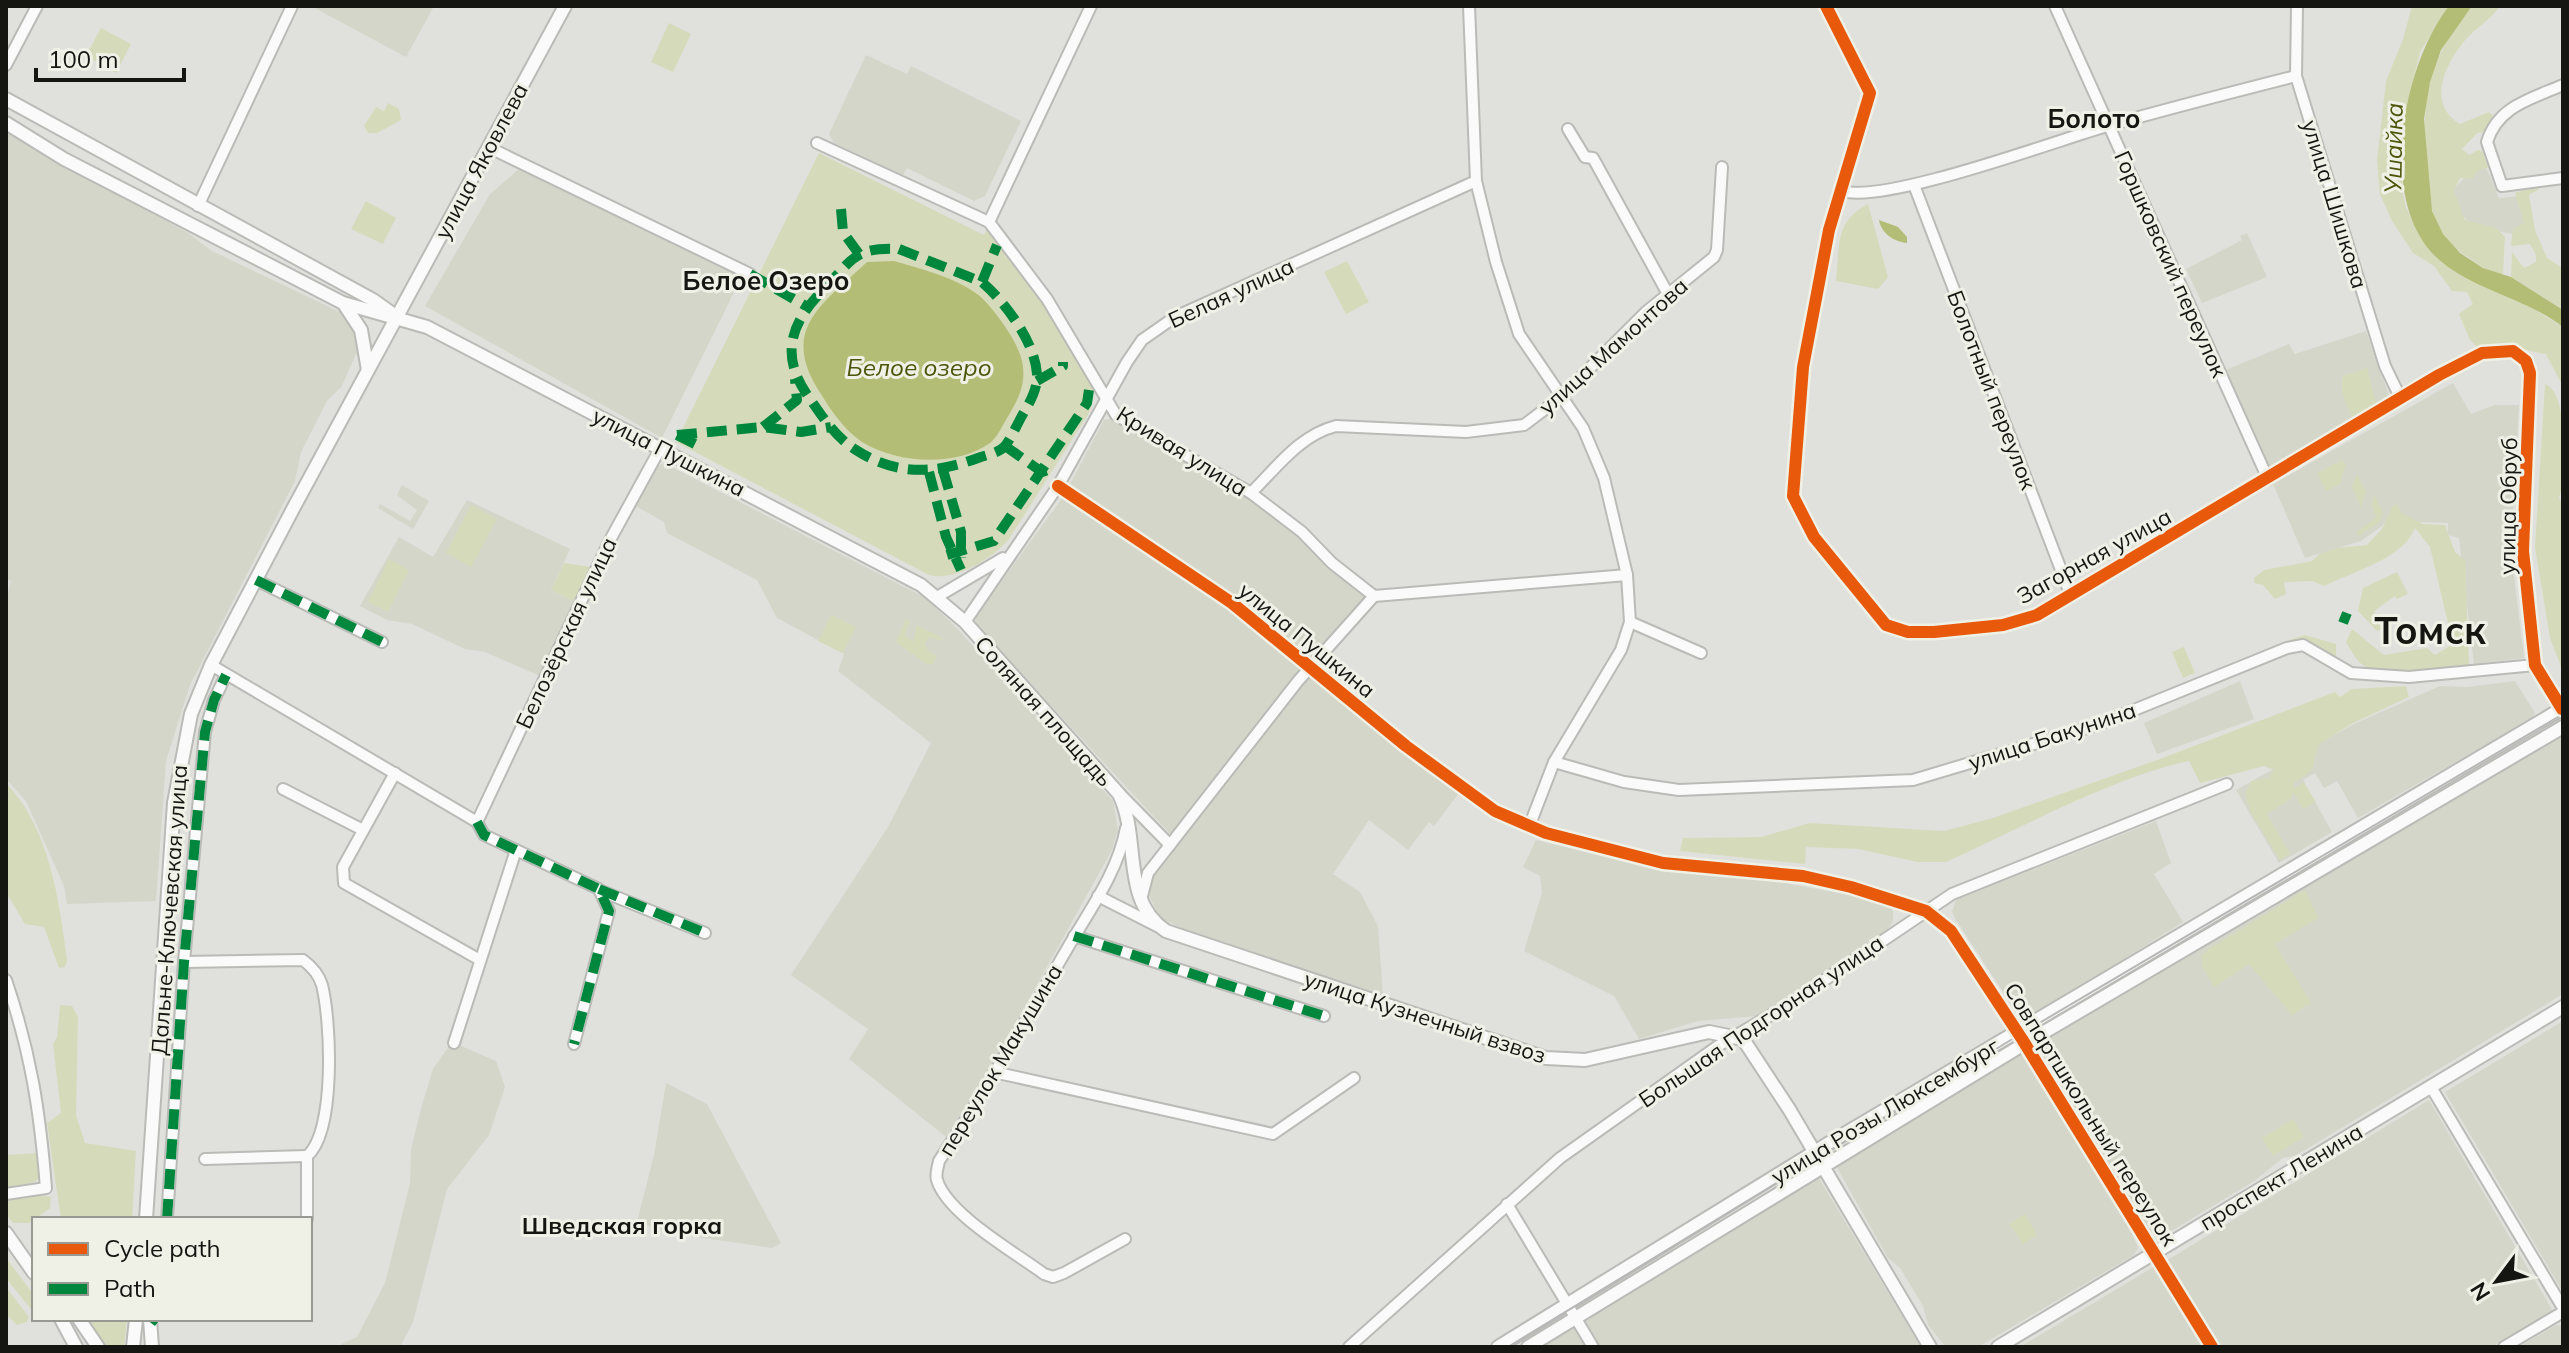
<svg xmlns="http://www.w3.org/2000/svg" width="2569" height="1353" font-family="Mulish,sans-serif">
  <rect width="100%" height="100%" fill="#e0e1dc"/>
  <g fill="#d4d6ca">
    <path d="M311 6H434L406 57Z"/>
    <path d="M866 55 907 74 911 66 1021 121 985 196 974 201 907 168 903 175 834 143 829 134Z"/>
    <path d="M6 132 188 233 212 251 344 314 353 324 359 347 342 386 327 401 301 452 295 481 190 685 166 761 156 901 67 904 64 886 26 801 6 779V598L11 582 6 577Z"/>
    <path d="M2482 158 2499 198 2519 196 2526 230 2513 234 2492 230 2469 222 2461 214 2453 190Z"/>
    <path d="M519 169 742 276 662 438 425 306 490 194Z"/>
    <path d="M2247 233 2267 277 2202 303 2186 269 2242 240 2240 236Z"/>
    <path d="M2366 331 2390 398 2270 472 2223 371 2289 344 2295 354Z"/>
    <path d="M2453 383 2471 414 2495 405H2519L2511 551 2524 658 2474 664 2459 538 2448 535V523L2419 522 2390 514 2382 526 2361 541 2305 558 2273 484Z"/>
    <path d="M1113 418 1249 496 1299 534 1328 567 1365 598 1312 661 1235 597 1070 484 1104 420Z"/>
    <path d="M664 463 924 597 956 627 1113 801 1118 830 1112 850 990 1069 946 1137 849 1059 868 1029 791 975 888 827 931 743 838 671 844 654 777 618 757 580 667 533 664 522 632 504 656 467Z"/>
    <path d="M402 485 429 501 413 529 378 508 380 504 410 521 417 510 397 495Z"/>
    <path d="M1063 497 1229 609 1300 669 1171 835 975 624 976 616Z"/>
    <path d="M467 500 570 549 551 590 575 602 540 676 485 652 465 649 412 624 387 620 360 606 399 537 433 557Z"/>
    <path d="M1308 676 1459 793 1434 826 1429 822 1408 850 1369 820 1333 874 1360 892 1378 926 1383 996 1183 929 1159 917 1149 895 1153 877Z"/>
    <path d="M2240 681 2254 719 2157 754 2144 723Z"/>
    <path d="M2515 681 2535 713 2532 718 2358 818 2337 781 2324 788 2315 773 2303 780 2332 832 2279 863 2236 790 2354 724 2440 686 2467 687Z"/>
    <path d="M2561 735 2563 994 2295 1156 2283 1158 2254 1181 2163 1236 2150 1233 2036 1044Z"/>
    <path d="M2156 821 2171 863 2154 874 2183 922 2027 1020 2021 1019 1956 920 1952 912 1956 900Z"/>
    <path d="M1536 840 1663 871 1768 880 1850 895 1889 905 1893 911V921L1887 931 1757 1016 1698 1021 1639 1039 1614 996 1524 951 1542 893 1540 876 1523 867Z"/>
    <path d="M2563 1021V1292L2445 1092Z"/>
    <path d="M452 1042 496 1061 505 1087 489 1135 447 1189 413 1322 400 1347H342L341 1344 357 1337 385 1283 410 1183 411 1149 422 1105 433 1069Z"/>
    <path d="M2022 1053 2129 1226 2138 1248 2134 1255 1978 1347H1946L1928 1325 1923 1306 1900 1268 1888 1258 1835 1164Z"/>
    <path d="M666 1083 707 1104 781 1243 772 1248 669 1233 637 1222 654 1155Z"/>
    <path d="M2429 1100 2553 1311 2491 1347H2219L2166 1261Z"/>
    <path d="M1817 1175 1921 1347H1600L1582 1318Z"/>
    <path d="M2155 1266 2202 1347H2020Z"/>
    <path d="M1572 1324 1587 1347H1534Z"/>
    <path d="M2556 1325 2563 1326V1347H2519Z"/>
  </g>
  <g fill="#d5dbba">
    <path d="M2412 6H2449L2420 52 2406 109 2402 190 2406 207 2421 239 2563 327V387L2546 354C2516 350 2514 339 2478 348L2470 340 2459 314 2473 304 2467 292 2452 291 2434 266 2413 253 2392 221 2380 194 2377 161 2386 81 2403 39Z"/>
    <path d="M2472 6H2500C2491 19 2479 26 2468 37 2446 61 2425 104 2460 124L2489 112 2493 116 2486 132 2477 133 2462 149 2469 155 2478 150 2483 152 2488 168 2479 169 2472 179 2460 178 2454 191 2465 220 2496 228 2505 237 2503 274C2491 273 2484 268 2475 262 2462 253 2451 247 2442 234 2421 201 2421 119 2430 81 2438 52 2454 29 2472 6Z"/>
    <path d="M669 23 691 34 673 72 651 62Z"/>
    <path d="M101 28 131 44 116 73 86 56Z"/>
    <path d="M388 103 399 109 401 120 377 133H368L364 126 376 107 384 111Z"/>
    <path d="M819 153 984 235 987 229C1008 248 1082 356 1091 383 1094 394 1094 402 1089 413L1009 539C993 558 955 582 929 575L676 442Z"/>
    <path d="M2534 187 2539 189 2529 195 2535 230 2547 258 2563 268V310L2511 277 2512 252 2524 268 2536 262V255L2530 244 2511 246 2513 229 2524 223 2515 193Z"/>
    <path d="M366 201 396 218 383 244 351 229Z"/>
    <path d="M1868 204 1888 277 1878 289 1836 281C1840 246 1834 222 1868 204Z"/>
    <path d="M1347 261 1369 302 1346 314 1324 272Z"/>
    <path d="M2367 368 2377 406 2353 420C2347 405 2339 392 2343 376Z"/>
    <path d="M2545 384C2569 393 2563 463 2563 486L2559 497 2563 507V672L2550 638 2535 547Z"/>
    <path d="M2342 460 2346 465 2340 484 2326 491 2317 473Z"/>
    <path d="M2357 474 2366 492 2361 508 2352 487Z"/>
    <path d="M2374 494 2383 513 2379 522 2359 536 2356 532 2376 518 2372 507Z"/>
    <path d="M471 505 497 519 471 567 446 553Z"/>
    <path d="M2393 505H2398L2401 513 2423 524 2445 525 2455 552 2465 560 2469 665C2448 673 2387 677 2366 667 2357 663 2351 650 2346 642L2352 629 2384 655 2427 648 2435 655 2453 644 2430 547 2415 528C2403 559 2352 572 2324 586L2312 581 2284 582 2286 594 2275 599 2263 585 2254 583V578L2264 570 2312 561 2319 554 2337 548 2367 545 2382 529Z"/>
    <path d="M389 559 409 570 388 612 368 602Z"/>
    <path d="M564 563 591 567 575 602 551 590Z"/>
    <path d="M2397 572 2408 594 2397 599 2395 596 2374 611 2382 629 2377 631 2358 611 2363 588Z"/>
    <path d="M831 615 856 627 843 653 818 641Z"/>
    <path d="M906 619 910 621 905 635 913 642 917 625 942 638 941 641 929 637 925 644 928 651 937 656 933 664H926L896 642Z"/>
    <path d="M2305 635 2336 644V657L2307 642 2285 646 2284 642Z"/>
    <path d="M2184 647 2195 673 2183 678 2172 652Z"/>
    <path d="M2406 686 2409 697 2353 723 2318 745 2312 770 2294 783 2293 789 2304 783 2316 802 2303 809 2293 792 2291 799 2267 814 2290 854 2280 860 2251 813 2245 794 2251 781 2269 778 2274 770 2264 766 2200 783 2189 761C2113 777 2019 829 1946 862H1918L1858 849 1806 847 1805 864 1680 851 1683 838 1761 837 1810 823 1944 831 1993 818 2160 759 2335 692 2340 697 2352 689Z"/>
    <path d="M6 783C50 829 59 900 67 960L65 967 59 968 44 927 25 924 6 892Z"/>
    <path d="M2305 890 2318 918 2275 944 2311 1003 2292 1015 2249 964 2214 987 2202 966V956L2207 950Z"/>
    <path d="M60 1005 72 1006 78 1017 76 1115 85 1143 136 1151 132 1219H61L47 1123 61 1113 53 1044 57 1037Z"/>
    <path d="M2293 1119 2304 1137 2273 1156 2262 1138Z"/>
    <path d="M39 1153 41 1176 35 1182 6 1188V1155Z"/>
    <path d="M34 1194 51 1197 50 1208 29 1223H13L6 1214V1198Z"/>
    <path d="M2025 1214 2037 1235 2023 1244 2009 1224Z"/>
    <path d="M6 1258 34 1295V1313L6 1278Z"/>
    <path d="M6 1287 29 1317 27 1322 17 1325 6 1314Z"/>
    <path d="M87 1319H127L124 1347H105Z"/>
  </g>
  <g fill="#b4bd76">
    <path d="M2449 6H2472L2441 50 2430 82 2424 119 2432 211 2443 234 2460 253 2483 268 2511 277 2563 310V327C2525 297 2470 290 2435 256 2377 198 2403 65 2449 6Z"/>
    <path d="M1879 220 1898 227 1907 237V243C1894 242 1881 233 1879 220Z"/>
    <path d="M894 261C921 269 962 279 983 299 998 315 1021 345 1023 367 1025 384 1019 398 1010 413 1004 422 998 437 990 443 955 468 896 463 862 442 844 430 830 409 819 391 779 328 824 303 867 262Z"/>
  </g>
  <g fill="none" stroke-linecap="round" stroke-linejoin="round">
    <g stroke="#babbb7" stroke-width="14">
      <g id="minor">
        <path d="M1469 6 1476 181 1496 262 1519 334 1583 428 1604 478 1627 575 1630 622 1621 650 1554 762 1529 827"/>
        <path d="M1826 6 1870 93 1829 230 1803 367 1793 496 1814 537 1886 625 1908 632H1934L2003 625 2037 615 2439 375 2482 353 2513 351 2526 361 2530 373 2523 551 2535 665 2562 709"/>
        <path d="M2055 6 2268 479"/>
        <path d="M2297 6 2296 76 2385 366 2400 397"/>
        <path d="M6 65 37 6"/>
        <path d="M2563 85C2531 99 2498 106 2487 142L2502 186 2563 178"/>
        <path d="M1568 129 1585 157 1593 158 1668 294"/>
        <path d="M817 143 989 222 1047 299 1116 415 1251 493 1302 532 1332 563 1374 596 1627 575"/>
        <path d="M488 147 750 274"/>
        <path d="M1914 185 2071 596"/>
        <path d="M1843 191C1885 204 2055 141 2107 126 2170 108 2233 92 2296 76"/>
        <path d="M198 206 292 6"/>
        <path d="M989 222 1091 6"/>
        <path d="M1058 486 1232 603 1406 746 1495 811 1546 833 1663 863 1803 876 1851 887 1926 911 1951 931 2022 1039 2212 1347"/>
        <path d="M1251 493C1277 467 1300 435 1336 426L1466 432 1524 425 1561 397 1646 312 1714 257 1717 250 1722 167"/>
        <path d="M256 580 382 642"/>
        <path d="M937 597 1003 558"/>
        <path d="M965 622 1058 486 1127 362 1142 340 1175 317 1476 181"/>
        <path d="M1630 622 1701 653"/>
        <path d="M211 665 477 822"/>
        <path d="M1554 762 1624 782 1679 790 1913 780 2097 725 2287 648 2303 645 2351 673 2409 677 2535 665"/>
        <path d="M395 773 343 867 344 883 480 960"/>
        <path d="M283 789 363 830"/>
        <path d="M1121 795 1170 845"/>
        <path d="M477 822 610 540 661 447"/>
        <path d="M477 822 484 835 599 889 609 911 574 1044"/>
        <path d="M599 890 705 933"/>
        <path d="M1098 896 1157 926"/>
        <path d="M1142 896 1148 873 1298 681 1374 596"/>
        <path d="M1074 936 1324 1016"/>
        <path d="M184 962 303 960C311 966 319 975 322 985 331 1021 336 1132 307 1156V1219"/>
        <path d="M6 980C31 1053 40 1112 46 1188L6 1194"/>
        <path d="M454 1043 516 850"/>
        <path d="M998 1073 1273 1134 1354 1078"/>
        <path d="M2431 1087 2563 1308"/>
        <path d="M205 1159 307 1156"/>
        <path d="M1507 1204 1593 1347"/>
        <path d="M167 1219 184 962 205 732 214 700 226 675"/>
        <path d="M1125 1239 1064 1273 1053 1277 1044 1274C1016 1253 947 1214 937 1180 935 1174 938 1167 939 1161 985 1092 1025 1021 1067 949 1089 911 1118 872 1126 828"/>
        <path d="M1349 1347 1560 1158 1718 1046 1783 1008 1952 894 2227 784"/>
        <path d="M2504 1347 2563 1312"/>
      </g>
    </g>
    <g stroke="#babbb7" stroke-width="16">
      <g id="major">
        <path d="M6 99 373 300 394 315"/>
        <path d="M6 123 64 159 343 303 427 327 921 585 965 622 1119 794C1141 839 1120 900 1166 931L1546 1058 1585 1060 1709 1032 1743 1039 1789 1109 1930 1347"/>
        <path d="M344 304 361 330 368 370"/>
        <path d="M146 1219 174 803 191 714 211 665 294 507 565 6"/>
        <path d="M6 1233 34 1273"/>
        <path d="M61 1319 76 1347"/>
        <path d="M79 1319 98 1347"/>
        <path d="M150 1319 152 1347"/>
        <path d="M133 1347 136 1319"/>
        <path d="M1498 1347 1829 1143 2563 708"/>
        <path d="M1528 1347 2024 1044 2563 727"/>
        <path d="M1998 1347 2563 1007"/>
      </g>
    </g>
    <use href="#minor" stroke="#fafafa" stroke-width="10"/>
    <use href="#major" stroke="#fafafa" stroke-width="12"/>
    <path stroke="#b7b7b7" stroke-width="2" d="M1508 1347 2019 1035 2563 714"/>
    <g stroke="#00873e" stroke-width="10" stroke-dasharray="20 10" stroke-linecap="butt">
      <path d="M841 209 843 232 859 254"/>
      <path d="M899 249 982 282C1005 302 1035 342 1037 374 1038 388 1030 402 1023 414 1017 424 1012 437 1005 446 999 453 986 455 978 458 935 474 896 476 856 450 835 437 822 416 808 396 779 355 791 322 824 289 853 259 854 247 899 249Z"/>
      <path d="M750 274 806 306"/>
      <path d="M982 282 997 245"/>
      <path d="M1037 381 1063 366V362"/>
      <path d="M763 427 797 400 795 379"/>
      <path d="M677 435 763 427 801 432 831 427"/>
      <path d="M677 435 701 447"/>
      <path d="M1005 446 1042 472 1048 470"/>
      <path d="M943 470 961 532V558"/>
      <path d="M929 472 946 537 961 570"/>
      <path d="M947 555 994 541 1087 403 1089 390"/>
      <path d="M256 580 382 642"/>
      <path d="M2343 623 2347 613"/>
      <path d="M477 822 484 835 599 889 609 911 574 1044"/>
      <path d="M599 889 705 933"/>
      <path d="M1074 936 1324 1016"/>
      <path d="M167 1219 184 962 205 732 214 700 226 675"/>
      <path d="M151 1323 154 1319"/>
    </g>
    <g stroke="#eff1e7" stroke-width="17">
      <g id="cycleway">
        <path d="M1826 6 1870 93 1829 230 1803 367 1793 496 1814 537 1886 625 1908 632H1934L2003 625 2037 615 2439 375 2482 353 2513 351 2526 361 2530 373 2523 551 2535 665 2562 709"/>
        <path d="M1058 486 1232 603 1406 746 1495 811 1546 833 1663 863 1803 876 1851 887 1926 911 1951 931 2022 1039 2212 1347"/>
      </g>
    </g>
    <use href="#cycleway" stroke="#e8590c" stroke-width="12"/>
  </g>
  <g text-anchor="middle" stroke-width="6" stroke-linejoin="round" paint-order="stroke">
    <g font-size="22" fill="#151612" stroke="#eff1e7">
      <text transform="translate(481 161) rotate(-62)" y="8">улица Яковлева</text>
      <text transform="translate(2335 204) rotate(73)" y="8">улица Шишкова</text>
      <text transform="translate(2171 264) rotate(66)" y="8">Горшковский переулок</text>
      <text transform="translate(1231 293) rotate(-25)" y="8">Белая улица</text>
      <text transform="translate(1613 346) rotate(-42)" y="8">улица Мамонтова</text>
      <text transform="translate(1992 390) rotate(69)" y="8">Болотный переулок</text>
      <text transform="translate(1182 451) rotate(32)" y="8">Кривая улица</text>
      <text transform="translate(669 452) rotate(27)" y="8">улица Пушкина</text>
      <text transform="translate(2508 506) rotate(-89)" y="8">улица Обруб</text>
      <text transform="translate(2094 556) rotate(-29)" y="8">Загорная улица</text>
      <text transform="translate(566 633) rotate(-65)" y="8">Белозёрская улица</text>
      <text transform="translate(1307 640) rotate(39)" y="8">улица Пушкина</text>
      <text transform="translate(1044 711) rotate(48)" y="8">Соляная площадь</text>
      <text transform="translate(2052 736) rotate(-18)" y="8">улица Бакунина</text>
      <text transform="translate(169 910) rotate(-86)" y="8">Дальне-Ключевская улица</text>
      <text transform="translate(1425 1017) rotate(18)" y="8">улица Кузнечный взвоз</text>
      <text transform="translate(1761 1021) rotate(-34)" y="8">Большая Подгорная улица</text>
      <text transform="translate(1000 1060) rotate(-59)" y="8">переулок Макушина</text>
      <text transform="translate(1885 1111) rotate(-31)" y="8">улица Розы Люксембург</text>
      <text transform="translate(2091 1114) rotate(58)" y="8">Совпартшкольный переулок</text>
      <text transform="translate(2281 1177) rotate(-31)" y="8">проспект Ленина</text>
    </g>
    <g font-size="24" font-style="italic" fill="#4d5509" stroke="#eff1e7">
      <text transform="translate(2394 148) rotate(-89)" y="8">Ушайка</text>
      <text x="919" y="376">Белое озеро</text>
    </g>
    <g font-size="24" font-weight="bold" fill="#151612" stroke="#eff1e7">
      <text x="622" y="1234">Шведская горка</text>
    </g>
    <g font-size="26" font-weight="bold" fill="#151612" stroke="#eff1e7">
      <text x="2094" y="128">Болото</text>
      <text x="766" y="290">Белое Озеро</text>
    </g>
    <g font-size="38" font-weight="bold" fill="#151612" stroke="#eff1e7">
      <text x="2430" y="644">Томск</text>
    </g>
  </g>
  <rect width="2569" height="1353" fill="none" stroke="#151612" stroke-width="16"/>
  <rect x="32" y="1217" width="280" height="104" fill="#eff1e7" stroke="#989992" stroke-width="2"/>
  <rect x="48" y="1243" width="40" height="12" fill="#e8590c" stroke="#989992" stroke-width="2"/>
  <text x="104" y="1257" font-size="24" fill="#151612">Cycle path</text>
  <rect x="48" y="1283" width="40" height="12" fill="#00873e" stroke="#989992" stroke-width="2"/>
  <text x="104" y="1297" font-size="24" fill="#151612">Path</text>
  <g transform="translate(2497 1281) rotate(238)" stroke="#eff1e7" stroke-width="6" paint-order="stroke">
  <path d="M0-6L14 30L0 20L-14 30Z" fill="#151612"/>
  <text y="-12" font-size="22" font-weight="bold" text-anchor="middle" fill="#151612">N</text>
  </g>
  <path d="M36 68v12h148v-12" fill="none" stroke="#151612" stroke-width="4"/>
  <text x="48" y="68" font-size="24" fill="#151612" stroke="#eff1e7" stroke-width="6" paint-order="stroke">100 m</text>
</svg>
